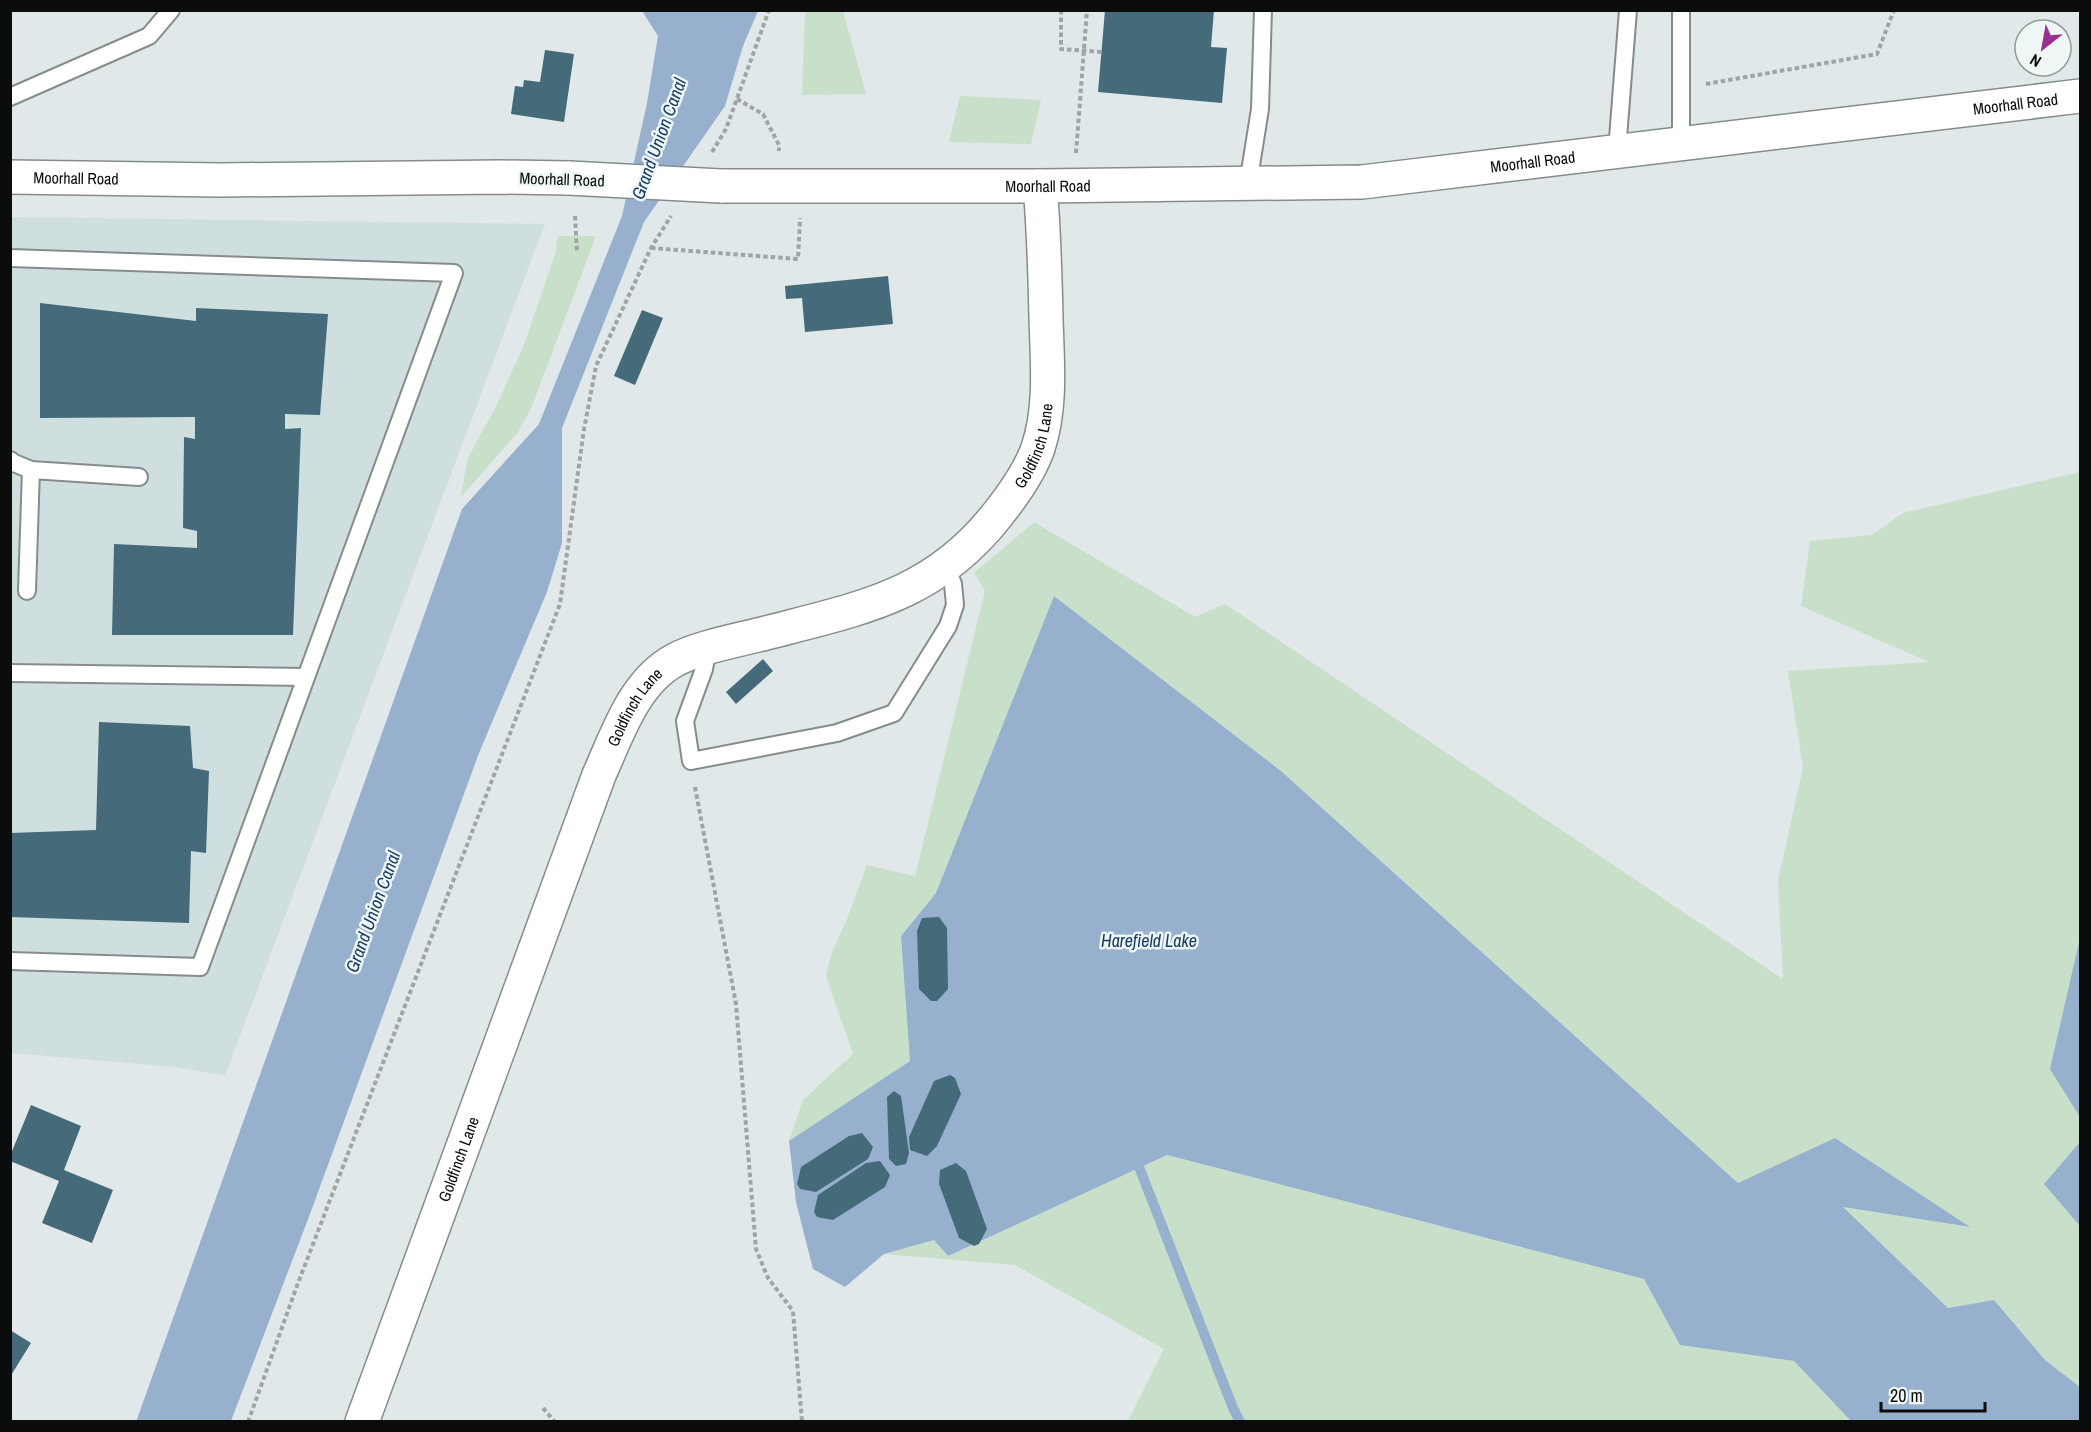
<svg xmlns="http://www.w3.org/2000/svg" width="2091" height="1432" font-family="'Archivo Narrow',sans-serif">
  <rect width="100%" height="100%" fill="#e1e8e9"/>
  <path fill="#cfdfdf" d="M10 217 545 224 225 1076 176 1067 11 1053Z"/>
  <g fill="#c8dfc9">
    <path d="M805 11H843L866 94 802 95Z"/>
    <path d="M960 96 1041 100 1031 144 949 142Z"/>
    <path d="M558 236H596L532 406 519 431 461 497 468 457 496 407 525 342 555 255Z"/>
    <path d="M2080 472V1387L2045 1360 1994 1300 1948 1308 1842 1207 1968 1227 1835 1139 1738 1183 1281 771 1054 596 936 893 901 936 910 1061 789 1141 803 1100 853 1054 826 976 831 954 846 922 867 865 915 876 985 591 974 573 1034 522 1195 617 1225 604 1783 979 1778 881 1803 768 1788 671 1929 662 1801 606 1810 541 1872 535 1903 513Z"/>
    <path d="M1166 1155 1644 1279 1680 1345 1794 1361 1851 1421H1128L1164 1349 1015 1265 884 1254 934 1240 948 1256Z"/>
  </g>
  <g fill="#97b0cd">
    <path d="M642 11H758L743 46 725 106 644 222 562 428V543L547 592 479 753 310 1214 231 1421 136 1422 462 509 539 424 622 216 647 103 658 36Z"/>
    <path d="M1054 596 1281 771 1738 1183 1835 1138 1970 1227 1843 1207 1948 1308 1994 1300 2045 1360 2080 1387V1421H1851L1794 1361 1680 1345 1644 1279 1167 1155 948 1256 934 1240 884 1254 845 1287 813 1269 796 1202 789 1141 910 1061 901 936 936 893Z"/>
    <path d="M2080 938V1117L2050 1069Z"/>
    <path d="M2080 1142V1226L2044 1184Z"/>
  </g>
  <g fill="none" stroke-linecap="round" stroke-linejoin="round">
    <path stroke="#97b0cd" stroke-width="10" d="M1134 1154 1233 1408 1240 1422"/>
  </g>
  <g fill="#456b7b">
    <path d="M1105 10H1214L1211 47 1227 48 1222 103 1098 92Z"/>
    <path d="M545 50 574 54 564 122 511 114 515 86 523 87 524 80 540 82Z"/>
    <path d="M888 276 893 324 805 332 802 298 786 299 785 286Z"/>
    <path d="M40 303 196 321V308L328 314 320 415 285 414V429L301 428 293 635H112L114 544 197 548V531L183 528 184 437 195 439V417L40 418Z"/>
    <path d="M642 310 663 318 635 385 614 376Z"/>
    <path d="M763 659 773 671 736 704 726 692Z"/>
    <path d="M99 722 190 726 193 768 209 771 206 853 191 851 189 923 10 917V833L96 830Z"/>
    <path d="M939 917 947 928 948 989 937 1001H931L919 989 917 931 922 918Z"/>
    <path d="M950 1075 955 1078 961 1094 937 1146 927 1156 910 1150 909 1137 934 1081Z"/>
    <path d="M894 1091 901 1096 909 1153 906 1164 896 1166 889 1159 887 1097Z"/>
    <path d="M31 1105 81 1126 64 1170 113 1190 92 1243 42 1223 59 1181 10 1161V1156Z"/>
    <path d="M862 1133 873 1147 868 1159 816 1192 800 1189 797 1184 801 1167 849 1136Z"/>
    <path d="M880 1161 890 1175 885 1187 833 1220 817 1217 814 1212 818 1195 866 1163Z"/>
    <path d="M956 1163 966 1171 987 1229 979 1244 974 1246 959 1238 939 1184 940 1170Z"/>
    <path d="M10 1330 31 1343 10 1377Z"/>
  </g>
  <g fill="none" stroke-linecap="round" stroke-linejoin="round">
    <g stroke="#868c8c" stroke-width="20">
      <g id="lane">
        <path d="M10 97 149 36 171 10"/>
        <path d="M1681 143V10"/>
        <path d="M1617 151 1628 10"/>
        <path d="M1248 184 1260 109 1263 10"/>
        <path d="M10 258 454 273 200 967 10 961"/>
        <path d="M10 460 14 463 31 470 139 477"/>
        <path d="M27 591 31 470"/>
        <path d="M708 648 704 669 685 721 691 761 837 733 894 713 948 626 955 605 953 584 946 566"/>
        <path d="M10 673 306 677"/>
      </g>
    </g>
    <g stroke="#868c8c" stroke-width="36">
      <g id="street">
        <path id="s1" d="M362 1422 599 775C617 735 634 682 675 660 699 647 739 640 766 633 862 608 934 596 998 514 1013 495 1030 471 1038 448 1052 406 1047 360 1046 317 1045 273 1044 230 1040 186"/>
      </g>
    </g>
    <g stroke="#868c8c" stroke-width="36">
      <g id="secondary">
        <path id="s2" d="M10 177 221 180 500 177 569 178"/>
        <path id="s3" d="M721 186H1040L1362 182 2080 96"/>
      </g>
    </g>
    <g stroke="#9fa4a5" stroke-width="4" stroke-dasharray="4.5 3" stroke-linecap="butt">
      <path d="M1061 10V49L1102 52"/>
      <path d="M1706 84 1877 54 1894 10"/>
      <path d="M737 99 763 114 779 145V151"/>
      <path d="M712 152 726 129 769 10"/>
      <path d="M1076 153 1087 10"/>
      <path d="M575 216 577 253"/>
      <path d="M651 248 798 259 800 218"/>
      <path d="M695 787 736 1004 756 1249 768 1278 793 1311 802 1422"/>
      <path d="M543 1408 555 1422"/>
      <path d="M248 1422 298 1283 560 604 584 429 596 366 651 248 671 216"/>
    </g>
    <use href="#lane" stroke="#fff" stroke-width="16"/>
    <use href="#street" stroke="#fff" stroke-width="33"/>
    <use href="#secondary" stroke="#fff" stroke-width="33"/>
    <g stroke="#868c8c" stroke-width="36" stroke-linecap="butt">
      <path id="secondary-bridge" d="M569 178 721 186"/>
    </g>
    <use href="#secondary-bridge" stroke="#fff" stroke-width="33"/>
  </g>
  <g text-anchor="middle" stroke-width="5" stroke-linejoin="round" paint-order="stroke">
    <g font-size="16" fill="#0b0d0d" stroke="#eff6f6">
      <text dy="6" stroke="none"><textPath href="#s3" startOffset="1299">Moorhall Road</textPath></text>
      <text dy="6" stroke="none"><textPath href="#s3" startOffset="813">Moorhall Road</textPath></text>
      <text dy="6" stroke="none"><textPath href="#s2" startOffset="66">Moorhall Road</textPath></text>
      <text transform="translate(562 179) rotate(2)" y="6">Moorhall Road</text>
      <text dy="6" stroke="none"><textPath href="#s3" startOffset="327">Moorhall Road</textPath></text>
      <text dy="6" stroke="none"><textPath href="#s1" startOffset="1270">Goldfinch Lane</textPath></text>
      <text dy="6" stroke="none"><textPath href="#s1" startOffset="766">Goldfinch Lane</textPath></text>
      <text dy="6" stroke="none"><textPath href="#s1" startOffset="280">Goldfinch Lane</textPath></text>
    </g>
    <g font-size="18" font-style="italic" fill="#183d63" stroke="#eff6f6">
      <text transform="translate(659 139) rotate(-70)" y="6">Grand Union Canal</text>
      <text transform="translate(373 912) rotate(-70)" y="6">Grand Union Canal</text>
      <text x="1149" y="947">Harefield Lake</text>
    </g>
  </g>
  <rect width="2091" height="1432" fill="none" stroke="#0b0d0d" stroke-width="24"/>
  <g transform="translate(2043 48) rotate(211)"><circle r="28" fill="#eff6f6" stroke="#949999" stroke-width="1.5"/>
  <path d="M0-4.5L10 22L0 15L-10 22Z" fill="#9a2f91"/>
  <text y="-9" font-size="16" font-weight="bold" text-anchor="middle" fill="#0b0d0d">N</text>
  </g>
  <path d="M1881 1402v9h104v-9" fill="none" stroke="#0b0d0d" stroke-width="3"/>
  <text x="1890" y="1402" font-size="18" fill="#0b0d0d" stroke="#eff6f6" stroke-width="4.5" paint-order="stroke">20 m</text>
</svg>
